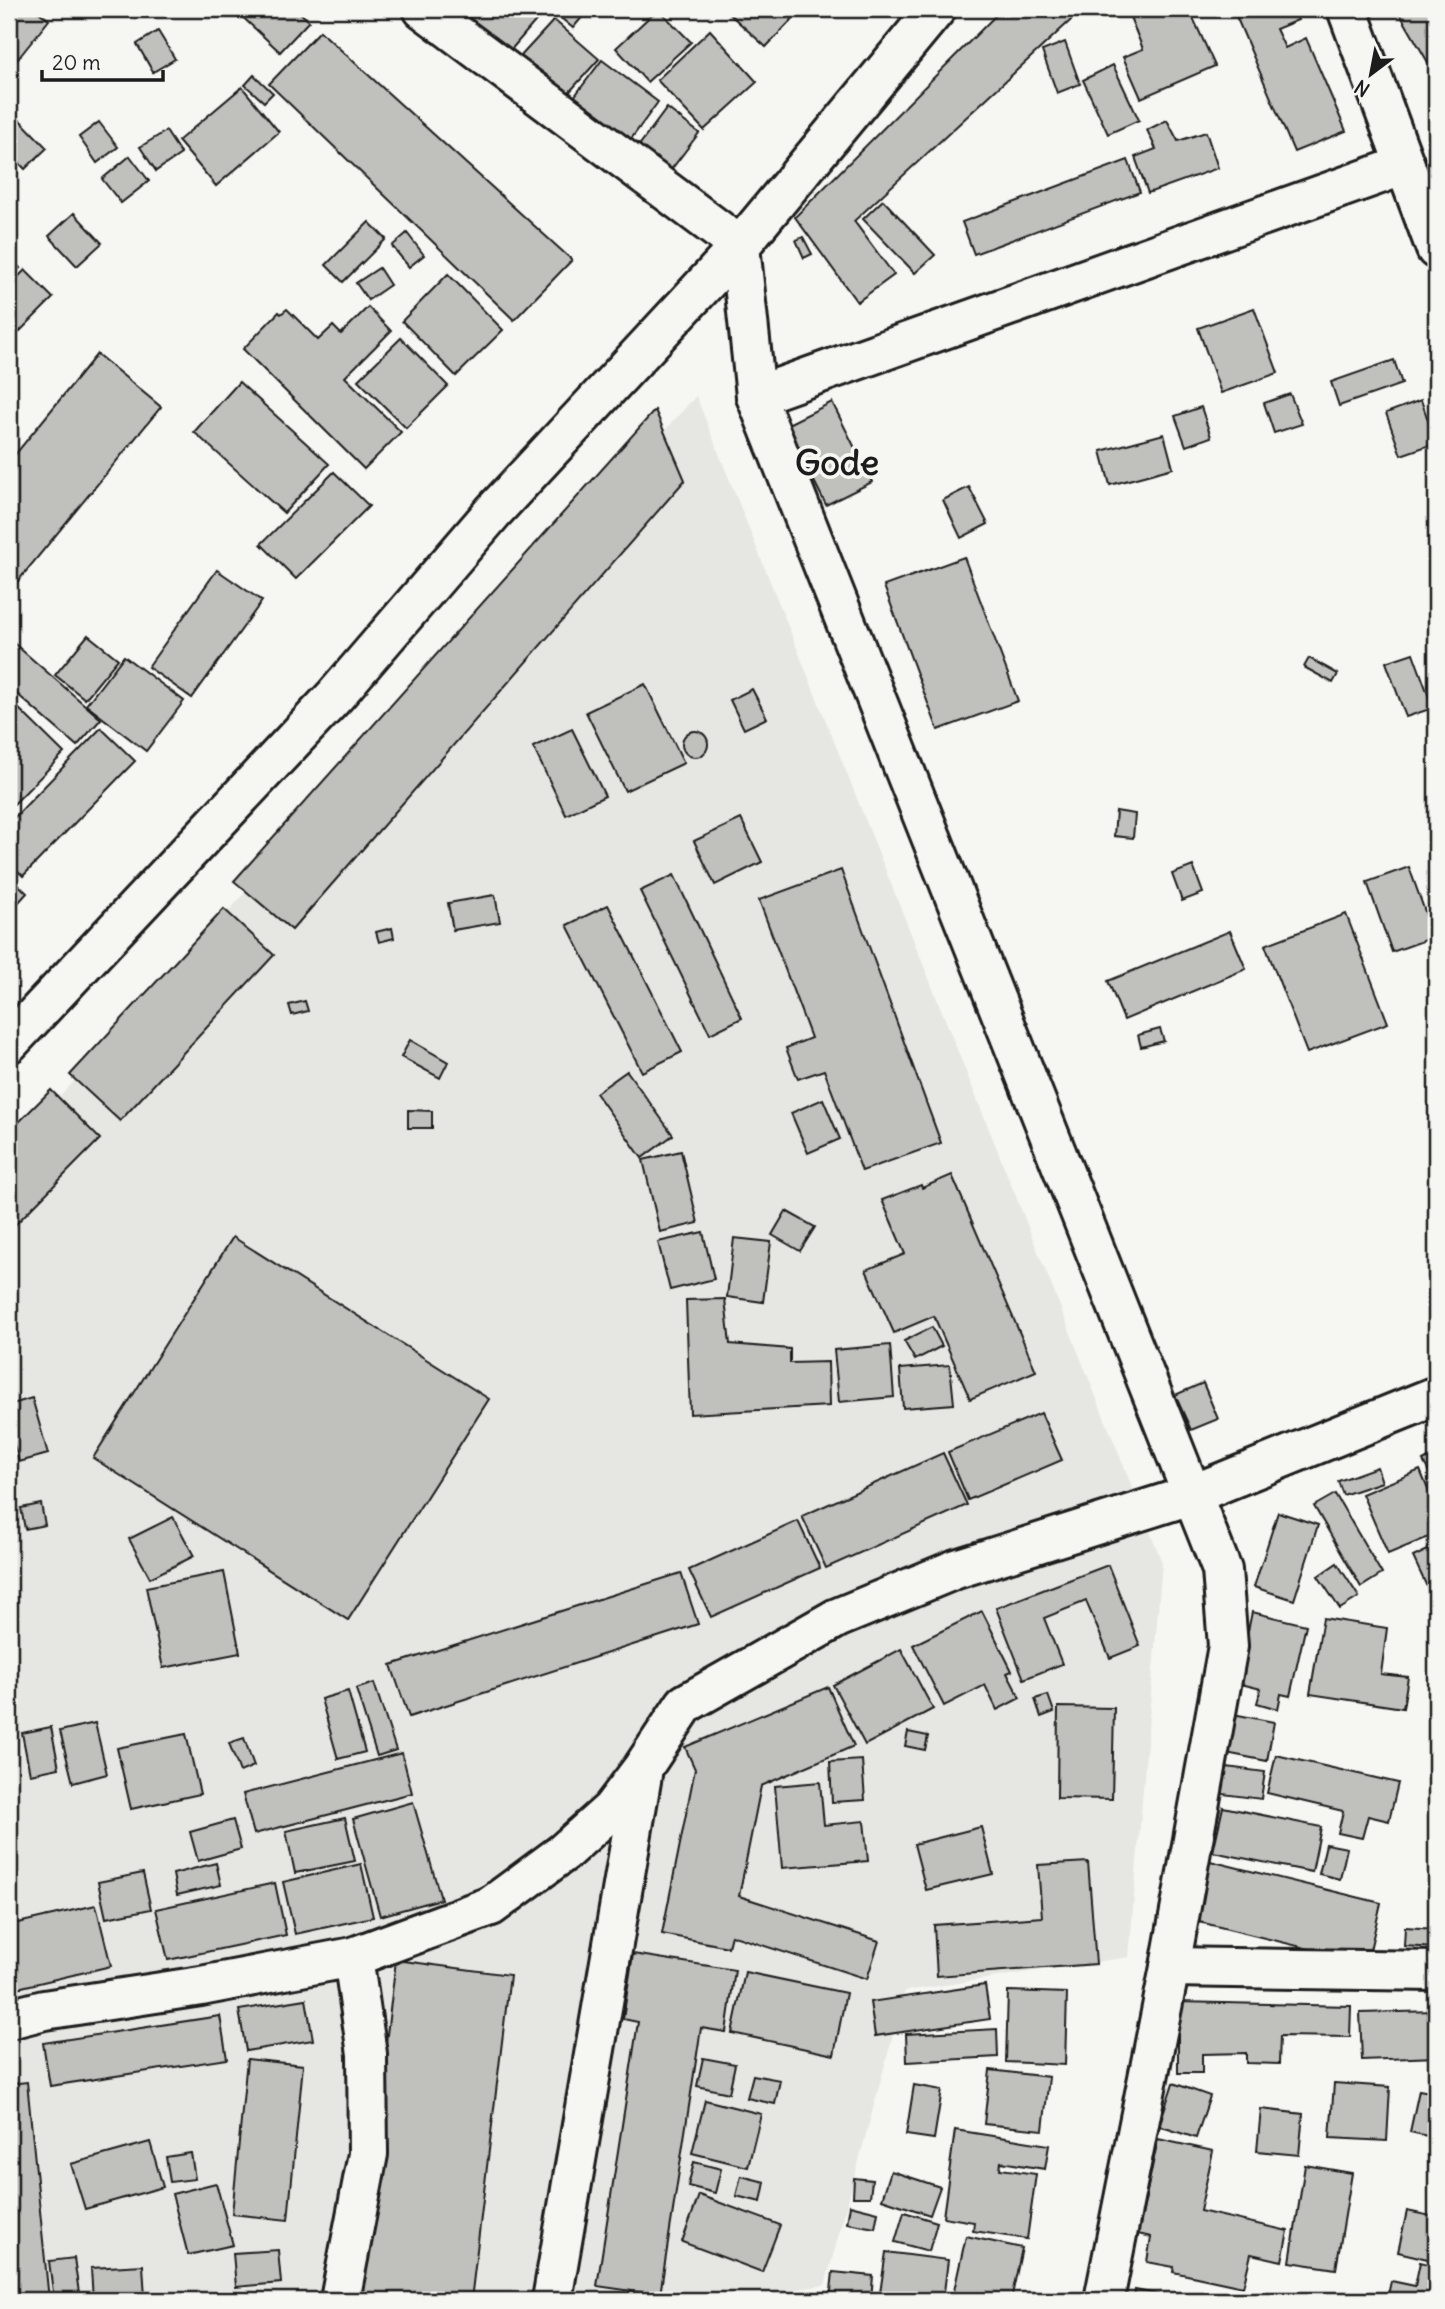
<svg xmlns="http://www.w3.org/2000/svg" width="1445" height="2309" font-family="Delius,sans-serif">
  <rect width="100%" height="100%" fill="#f6f6f2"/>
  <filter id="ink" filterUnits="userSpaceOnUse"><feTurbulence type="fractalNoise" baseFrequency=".0143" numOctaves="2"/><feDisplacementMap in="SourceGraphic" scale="14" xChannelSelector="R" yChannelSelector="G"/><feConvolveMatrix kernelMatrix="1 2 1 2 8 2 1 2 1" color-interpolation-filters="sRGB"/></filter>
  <g filter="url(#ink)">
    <path fill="#e6e6e2" d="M696 396 1162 1562 1129 1957 905 1991 825 2285 726 2300H27L9 2209V1153Z"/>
    <g fill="#c0c0bd" stroke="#1c1c1c" stroke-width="2">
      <path d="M9 9H35L49 20 9 70Z"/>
      <path d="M234 9H296L309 21 280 52Z"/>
      <path d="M459 9H546L509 52Z"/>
      <path d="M550 9H589L573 28Z"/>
      <path d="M658 9 691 42 647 82 616 48Z"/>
      <path d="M724 9H802L766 47Z"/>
      <path d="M1002 9H1083L854 221 894 275 857 302 795 217Z"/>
      <path d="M1150 9H1189L1215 66 1141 98 1123 57 1143 49 1130 17Z"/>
      <path d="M1233 9H1293L1298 20 1276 29 1285 48 1306 38 1346 131 1294 152Z"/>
      <path d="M1397 9H1436V76Z"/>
      <path d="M554 20 599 59 564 98 519 58Z"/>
      <path d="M710 30 757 82 704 130 657 80Z"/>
      <path d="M158 31 175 59 153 72 137 44Z"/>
      <path d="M320 31 572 260 514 320 269 84Z"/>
      <path d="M1065 42 1080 84 1057 93 1042 51Z"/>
      <path d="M602 60 658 102 628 143 571 101Z"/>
      <path d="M1113 65 1139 120 1108 134 1083 80Z"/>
      <path d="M254 75 273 93 264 102 245 85Z"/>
      <path d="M242 87 279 132 216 186 178 141Z"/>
      <path d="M667 108 699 133 664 179 632 155Z"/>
      <path d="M9 109 47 148 25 169 9 152Z"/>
      <path d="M1167 120 1178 141 1206 132 1218 168 1148 193 1135 157 1156 149 1147 130Z"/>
      <path d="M99 122 118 147 97 163 79 137Z"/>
      <path d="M166 131 181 154 156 171 140 147Z"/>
      <path d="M130 156 149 181 121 203 102 179Z"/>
      <path d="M1128 160 1140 192 974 254 962 222Z"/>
      <path d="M883 200 935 255 915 273 863 219Z"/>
      <path d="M74 213 102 243 77 266 49 236Z"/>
      <path d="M369 222 386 239 343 282 326 265Z"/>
      <path d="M407 233 424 255 409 267 392 246Z"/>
      <path d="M803 237 812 254 804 258 796 240Z"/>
      <path d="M9 255 20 268 9 277Z"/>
      <path d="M379 268 390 285 368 300 356 283Z"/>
      <path d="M25 270 53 298 15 336 9 330V286Z"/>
      <path d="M448 274 503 330 456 376 402 321Z"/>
      <path d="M368 307 391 331 345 377 401 432 364 469 243 349 279 312 281 314 287 309 318 340 333 326 341 334Z"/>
      <path d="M1254 308 1278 373 1221 393 1198 328Z"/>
      <path d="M401 338 448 386 406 428 358 380Z"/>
      <path d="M97 354 161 407 9 592V462Z"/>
      <path d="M1394 360 1402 384 1339 406 1331 382Z"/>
      <path d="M239 382 329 464 284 513 194 432Z"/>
      <path d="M1290 394 1302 424 1274 433 1264 403Z"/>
      <path d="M1421 400 1436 443 1401 455 1386 413Z"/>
      <path d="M832 402 872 482 826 505 786 425Z"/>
      <path d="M1201 407 1211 437 1186 446 1175 416Z"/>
      <path d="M655 410 685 480 292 930 234 881Z"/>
      <path d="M1164 434 1173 468 1110 485 1101 451Z"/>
      <path d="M334 472 369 506 296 579 261 544Z"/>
      <path d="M969 487 988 524 961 538 943 500Z"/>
      <path d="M964 557 1018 701 938 730 884 586Z"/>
      <path d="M217 570 262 601 192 698 148 667Z"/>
      <path d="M88 635 118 659 85 699 55 675Z"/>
      <path d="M9 639 101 719 77 746 9 687Z"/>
      <path d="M1413 653 1433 708 1406 717 1386 662Z"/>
      <path d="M124 656 184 701 146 751 86 705Z"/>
      <path d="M1309 658 1338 674 1333 683 1304 667Z"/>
      <path d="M645 684 684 763 625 791 586 712Z"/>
      <path d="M752 689 767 718 744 729 730 700Z"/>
      <path d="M9 699 64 753 9 809Z"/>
      <path d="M101 728 135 761 23 876 9 862V823Z"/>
      <path d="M572 729 605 796 566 815 533 747Z"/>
      <circle cx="695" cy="744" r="13"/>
      <path d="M1116 811 1135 814 1133 838 1114 836Z"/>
      <path d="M741 819 762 862 715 885 694 841Z"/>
      <path d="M1193 866 1203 893 1182 901 1172 874Z"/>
      <path d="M1409 867 1434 937 1392 952 1367 882Z"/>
      <path d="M841 870 941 1143 862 1171 824 1070 798 1079 786 1048 811 1038 759 900Z"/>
      <path d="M674 875 742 1018 710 1034 640 891Z"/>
      <path d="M9 876 27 893 9 913Z"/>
      <path d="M495 895 500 922 453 930 448 903Z"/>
      <path d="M608 905 682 1052 642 1072 567 925Z"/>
      <path d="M224 909 274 955 120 1121 70 1075Z"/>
      <path d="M1346 914 1388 1023 1307 1053 1265 945Z"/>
      <path d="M392 928 394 938 379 942 376 932Z"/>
      <path d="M1230 931 1246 969 1124 1020 1108 981Z"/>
      <path d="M305 1001 308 1011 292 1015 289 1005Z"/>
      <path d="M1160 1029 1164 1041 1141 1047 1138 1035Z"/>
      <path d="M410 1040 448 1062 440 1078 401 1057Z"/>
      <path d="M627 1071 673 1135 642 1158 596 1093Z"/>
      <path d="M51 1090 100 1139 9 1231V1132Z"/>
      <path d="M823 1099 840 1139 808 1153 791 1113Z"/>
      <path d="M408 1110 432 1111V1128H408Z"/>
      <path d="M681 1151 698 1223 660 1232 643 1160Z"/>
      <path d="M952 1175 1036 1371 970 1399 934 1316 894 1333 866 1270 905 1254 882 1200 921 1185 922 1188Z"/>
      <path d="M786 1211 815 1227 800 1251 772 1235Z"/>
      <path d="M703 1232 714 1279 670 1290 658 1242Z"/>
      <path d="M233 1237 489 1399 348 1620 93 1458Z"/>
      <path d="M734 1238 771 1242 763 1302 727 1297Z"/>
      <path d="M725 1299 730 1344 790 1349V1363L828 1362 829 1406 690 1414 686 1300Z"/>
      <path d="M932 1327 942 1346 915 1360 904 1341Z"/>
      <path d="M890 1345 894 1397 839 1402 834 1350Z"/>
      <path d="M950 1365 954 1404 903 1408 900 1369Z"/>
      <path d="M1203 1383 1218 1419 1191 1430 1175 1395Z"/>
      <path d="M32 1398 48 1454 19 1462 9 1427V1405Z"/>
      <path d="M1041 1413 1062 1460 968 1500 948 1452Z"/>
      <path d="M943 1453 967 1505 826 1568 802 1516Z"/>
      <path d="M1436 1454V1485L1423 1461Z"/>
      <path d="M1377 1467 1382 1482 1343 1495 1338 1481Z"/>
      <path d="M1420 1470 1436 1509V1534L1388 1554 1362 1494Z"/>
      <path d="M1335 1494 1382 1574 1361 1587 1314 1506Z"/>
      <path d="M41 1504 45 1525 25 1529 21 1508Z"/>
      <path d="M9 1512 14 1541 9 1542Z"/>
      <path d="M1278 1512 1318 1525 1294 1600 1254 1587Z"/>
      <path d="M173 1517 194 1556 150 1578 129 1539Z"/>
      <path d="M798 1521 820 1568 711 1617 689 1570Z"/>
      <path d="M1436 1546V1606L1413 1557Z"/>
      <path d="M1337 1563 1359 1597 1340 1609 1318 1576Z"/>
      <path d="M1108 1565 1140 1646 1110 1658 1086 1601 1044 1618 1062 1664 1024 1679 996 1608Z"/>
      <path d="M224 1572 240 1653 163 1668 146 1587Z"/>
      <path d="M681 1573 698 1624 409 1717 391 1665Z"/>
      <path d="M982 1611 1012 1671 1007 1673 1020 1698 997 1710 985 1685 944 1706 913 1645Z"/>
      <path d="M1252 1612 1306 1625 1290 1696 1281 1694 1278 1709 1257 1703 1261 1689 1237 1683Z"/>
      <path d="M1323 1618 1387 1628 1381 1674 1408 1677 1403 1708 1310 1694Z"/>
      <path d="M901 1649 933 1709 865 1745 833 1685Z"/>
      <path d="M374 1683 396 1750 377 1756 356 1689Z"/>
      <path d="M828 1687 854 1746 761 1786 739 1896 879 1941 867 1979 731 1935 728 1947 662 1934 695 1769 685 1747Z"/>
      <path d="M348 1691 365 1752 338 1759 321 1699Z"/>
      <path d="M1048 1695 1054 1712 1041 1717 1035 1699Z"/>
      <path d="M1058 1707 1114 1708 1112 1799 1057 1798Z"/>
      <path d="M1228 1713 1274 1722 1267 1761 1221 1752Z"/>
      <path d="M95 1723 107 1774 73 1783 60 1731Z"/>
      <path d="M51 1727 59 1768 30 1774 22 1733Z"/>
      <path d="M908 1732 928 1736 925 1750 905 1746Z"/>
      <path d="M186 1734 200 1794 131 1809 117 1748Z"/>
      <path d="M244 1738 254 1766 240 1772 229 1743Z"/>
      <path d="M402 1753 412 1793 254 1834 243 1794Z"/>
      <path d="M1276 1755 1398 1783 1389 1821 1368 1816 1362 1838 1338 1833 1343 1811 1267 1793Z"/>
      <path d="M862 1760 865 1800 832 1802 830 1762Z"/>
      <path d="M1219 1766 1265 1772 1261 1799 1215 1793Z"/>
      <path d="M820 1782 824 1825 864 1821 868 1861 782 1868 775 1786Z"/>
      <path d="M413 1802 441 1899 380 1916 353 1819Z"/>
      <path d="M1223 1807 1321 1827 1312 1872 1213 1852Z"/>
      <path d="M345 1818 355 1861 295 1873 286 1831Z"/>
      <path d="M233 1820 241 1849 198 1861 190 1832Z"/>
      <path d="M981 1827 993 1874 926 1890 914 1844Z"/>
      <path d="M1326 1844 1347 1848 1340 1879 1319 1874Z"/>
      <path d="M1202 1859 1381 1903 1367 1963 1187 1919Z"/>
      <path d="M1088 1862 1096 1964 937 1976 934 1925 1042 1917 1038 1865Z"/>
      <path d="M216 1863 221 1885 177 1895 173 1874Z"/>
      <path d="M361 1864 373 1917 295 1934 283 1882Z"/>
      <path d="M143 1873 151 1909 106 1918 98 1882Z"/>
      <path d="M275 1883 286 1935 168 1960 156 1909Z"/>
      <path d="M1432 1894H1436V1923H1431Z"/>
      <path d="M96 1905 111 1966 9 1990V1925Z"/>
      <path d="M1405 1927 1436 1929V1948L1404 1946Z"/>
      <path d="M633 1954 735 1970 726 2032 701 2028 660 2295 597 2286 638 2022 623 2019Z"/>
      <path d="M396 1960 510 1975 471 2300H355Z"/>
      <path d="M745 1972 846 1993 834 2055 732 2033Z"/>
      <path d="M985 1985 990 2019 875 2036 870 2002Z"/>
      <path d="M1008 1991 1067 1993 1065 2065 1006 2062Z"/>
      <path d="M306 1999 313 2040 246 2051 239 2010Z"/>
      <path d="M1178 2002 1351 2006 1350 2037 1280 2036 1279 2064 1246 2063V2053L1202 2054V2073H1178Z"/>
      <path d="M1436 2011V2057L1362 2060 1360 2013Z"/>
      <path d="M220 2016 227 2059 50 2086 43 2043Z"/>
      <path d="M997 2029 998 2057 907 2062 906 2034Z"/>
      <path d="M703 2058 735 2064 729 2093 697 2086Z"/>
      <path d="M247 2059 303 2065 288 2220 232 2214Z"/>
      <path d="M990 2070 1049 2077 1043 2130 984 2124Z"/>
      <path d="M753 2075 780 2080 775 2104 747 2098Z"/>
      <path d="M27 2082 49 2300H9V2084Z"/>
      <path d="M1173 2083 1210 2096 1196 2138 1159 2126Z"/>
      <path d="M1334 2083 1390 2087 1387 2141 1330 2138Z"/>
      <path d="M914 2085 942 2090 934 2139 906 2135Z"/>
      <path d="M1419 2090 1436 2093V2138L1410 2132Z"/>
      <path d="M705 2100 761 2114 748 2167 692 2153Z"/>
      <path d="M1261 2109 1303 2114 1299 2155 1257 2151Z"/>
      <path d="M955 2130 1049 2145 1045 2169 1001 2162 1000 2169 1036 2174 1027 2239 973 2231 974 2222 943 2217Z"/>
      <path d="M1158 2139 1213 2151 1200 2211 1288 2231 1282 2261 1251 2254 1243 2287 1173 2272 1174 2267 1147 2262 1151 2237 1138 2234Z"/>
      <path d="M150 2142 163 2187 85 2209 71 2164Z"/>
      <path d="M191 2153 195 2179 170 2182 166 2157Z"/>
      <path d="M694 2162 721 2169 715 2193 688 2186Z"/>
      <path d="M1305 2165 1352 2173 1336 2269 1290 2262Z"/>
      <path d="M891 2171 940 2187 930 2215 882 2199Z"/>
      <path d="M741 2176 765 2182 761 2202 736 2196Z"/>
      <path d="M854 2178 872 2180 870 2197H853Z"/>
      <path d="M216 2183 233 2245 188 2255 172 2194Z"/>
      <path d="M699 2195 780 2225 762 2272 682 2242Z"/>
      <path d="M850 2205 878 2212 875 2228 847 2223Z"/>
      <path d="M1407 2211 1436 2217V2261L1398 2252Z"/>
      <path d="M904 2212 937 2222 929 2251 895 2242Z"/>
      <path d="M966 2236 1022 2248 1011 2300H952Z"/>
      <path d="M278 2250 281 2283 236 2287 233 2253Z"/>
      <path d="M886 2252 948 2260 943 2300H879Z"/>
      <path d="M74 2258 80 2300H54L49 2261Z"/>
      <path d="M1420 2262 1436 2266V2300H1387L1391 2281 1415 2286Z"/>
      <path d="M143 2265 145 2298 93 2300 91 2268Z"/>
      <path d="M833 2272 873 2276 871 2300H830Z"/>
      <path d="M1135 2290 1189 2300H1134Z"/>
    </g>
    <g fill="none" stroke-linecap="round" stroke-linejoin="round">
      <g stroke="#1c1c1c" stroke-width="44">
        <g id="minor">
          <path d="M423 9 740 246 756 396 1222 1570 1228 1646 1170 1967 1104 2300"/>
          <path d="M1347 9 1436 249"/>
          <path d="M756 396 1405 165"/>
          <path d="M9 1043 335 696 493 512 740 246 936 9"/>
          <path d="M1170 1967 1436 1971"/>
          <path d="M9 2019 44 2010 201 1986 353 1957 491 1906 564 1852 611 1810 642 1769 685 1704 837 1618 956 1569 1191 1495 1436 1396"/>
          <path d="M340 2300 368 2154 367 2054 353 1957"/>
          <path d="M552 2300 642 1775"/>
        </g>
      </g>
      <use href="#minor" stroke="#f6f6f2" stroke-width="38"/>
    </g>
  </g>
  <g text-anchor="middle" stroke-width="7" stroke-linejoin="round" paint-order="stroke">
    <g font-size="35" font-weight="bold" fill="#1c1c1c" stroke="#f6f6f2">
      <text x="837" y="475">Gode</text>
    </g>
  </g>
  <rect width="1445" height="2309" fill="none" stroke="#f6f6f2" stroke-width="35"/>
  <rect x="18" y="18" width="1410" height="2274" fill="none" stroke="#1c1c1c" stroke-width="2.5" filter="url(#ink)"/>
  <g transform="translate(1371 74) rotate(212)" stroke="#f6f6f2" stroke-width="5" paint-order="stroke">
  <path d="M0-5L12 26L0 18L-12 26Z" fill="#1c1c1c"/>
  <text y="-10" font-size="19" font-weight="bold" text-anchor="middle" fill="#1c1c1c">N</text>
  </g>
  <path d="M42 70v10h121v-10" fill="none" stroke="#1c1c1c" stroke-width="3.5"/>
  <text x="52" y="70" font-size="21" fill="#1c1c1c" stroke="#f6f6f2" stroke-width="5" paint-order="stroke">20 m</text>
</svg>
